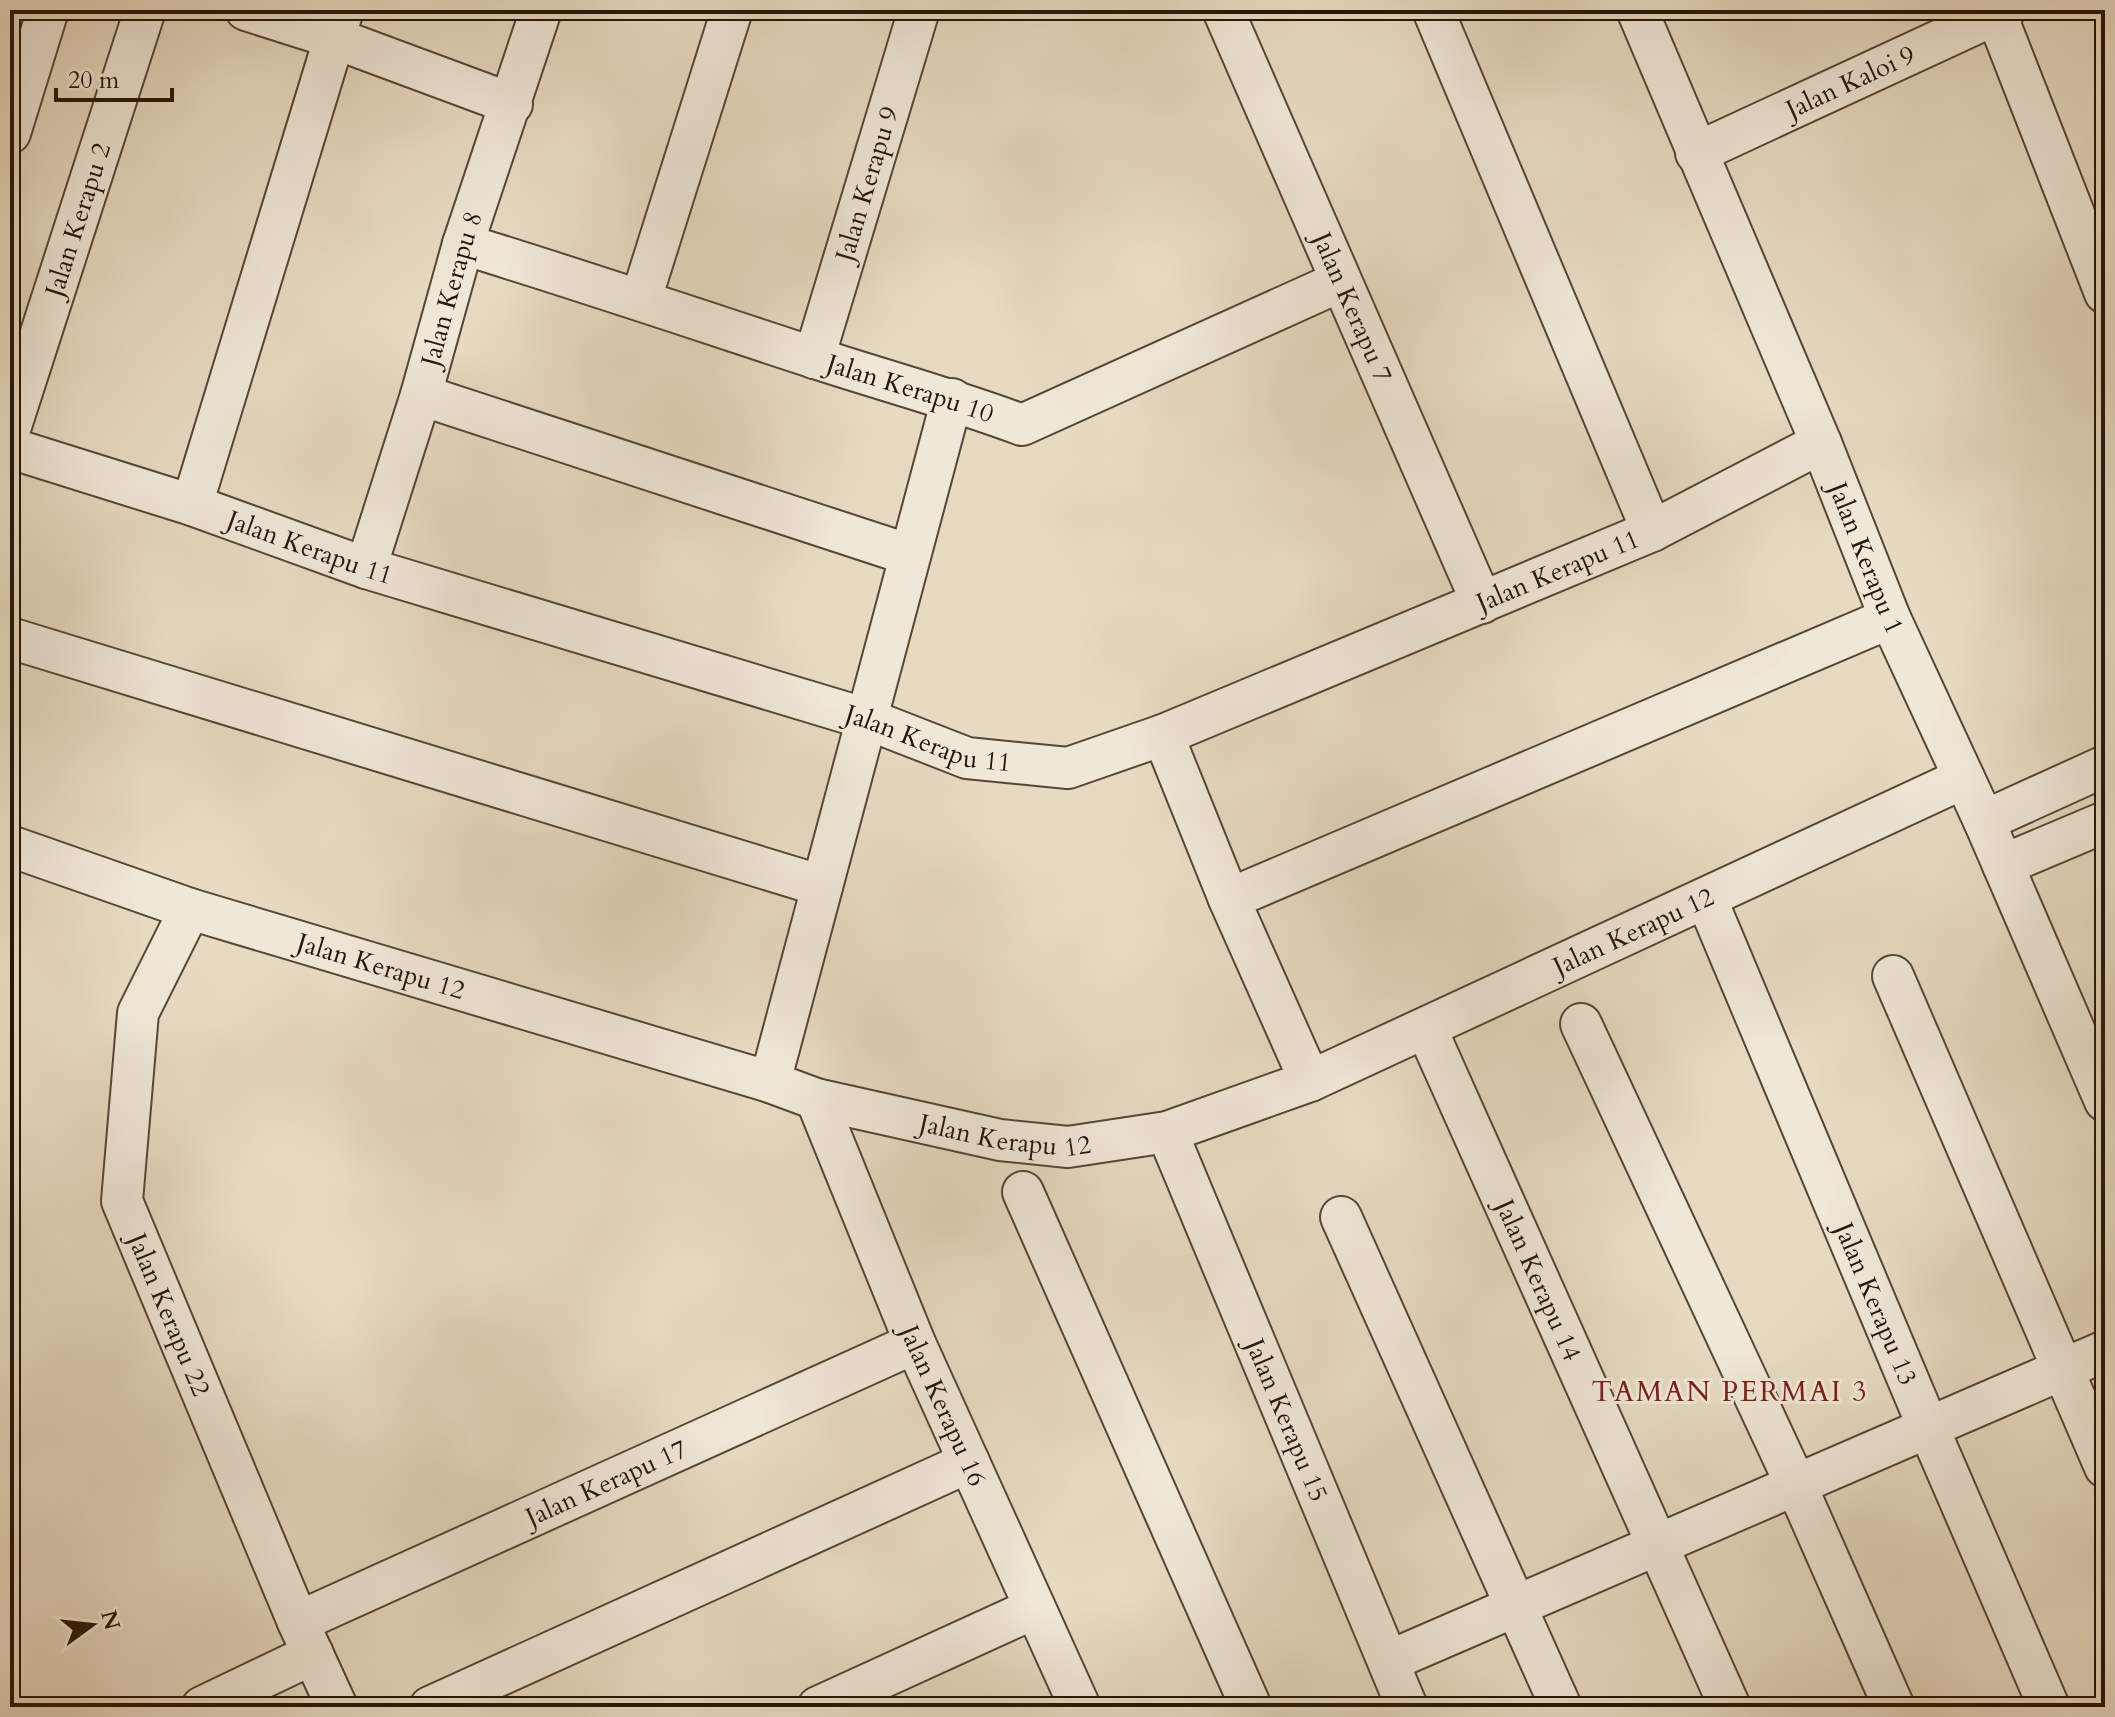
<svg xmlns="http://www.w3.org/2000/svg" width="2115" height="1717" font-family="Cardo,serif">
  <rect width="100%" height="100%" fill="#e6dac1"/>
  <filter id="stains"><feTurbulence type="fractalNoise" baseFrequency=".0025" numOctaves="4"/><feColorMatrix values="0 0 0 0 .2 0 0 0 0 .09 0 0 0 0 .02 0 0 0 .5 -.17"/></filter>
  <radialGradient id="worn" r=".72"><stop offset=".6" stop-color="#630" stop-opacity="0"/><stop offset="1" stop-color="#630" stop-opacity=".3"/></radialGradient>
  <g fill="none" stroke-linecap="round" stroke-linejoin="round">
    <g stroke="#564636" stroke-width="44">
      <g id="minor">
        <path d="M246 10 334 38 512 104"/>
        <path id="s1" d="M1223 10 1482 603"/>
        <path d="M1433 10 1652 531"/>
        <path id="s2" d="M1637 10 1821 443 1890 618 1984 821 2105 1101"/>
        <path d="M1996 14 2105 293"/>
        <path d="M10 133 48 10"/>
        <path id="s3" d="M1696 153 2005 10"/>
        <path id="s4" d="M463 244C580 280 696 319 812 357 882 380 953 399 1022 425L1341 281"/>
        <path d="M641 299 732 10"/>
        <path id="s5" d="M814 358 919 10"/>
        <path d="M421 395 910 555"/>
        <path id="s6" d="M10 429 145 10"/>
        <path id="s7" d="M10 448 192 505 366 568 867 719 967 758 1068 768 1163 735 1652 531 1821 443"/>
        <path d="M192 505 343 10"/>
        <path id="s8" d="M366 568 421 395 463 244 541 10"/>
        <path d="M10 638 822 886"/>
        <path d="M1163 735 1229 899 1310 1081"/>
        <path d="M1984 821 2105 766"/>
        <path id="s9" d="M10 846 190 909 770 1082 816 1099 1000 1140 1068 1147 1167 1132 1310 1081 1964 778"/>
        <path d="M2003 865 2105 822"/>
        <path id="s10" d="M1706 898 1928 1427 2049 1707"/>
        <path d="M1229 899 1890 618"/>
        <path id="s11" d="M190 909 138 1013 122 1201 298 1622 337 1707"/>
        <path d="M1893 976 2105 1467"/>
        <path d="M1581 1024 1796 1485 1894 1707"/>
        <path id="s12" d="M1426 1028 1730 1707"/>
        <path d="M770 1082 952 399"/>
        <path id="s13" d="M816 1099 915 1343 1080 1707"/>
        <path id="s14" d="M1167 1132 1407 1707"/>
        <path d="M1023 1192 1251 1707"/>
        <path d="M1341 1217 1561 1707"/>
        <path id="s15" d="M298 1622 915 1343"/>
        <path d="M1389 1661 2105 1351"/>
        <path d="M202 1707 313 1654"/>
        <path d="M430 1707 969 1462"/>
        <path d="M818 1707 1035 1608"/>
      </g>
    </g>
    <use href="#minor" stroke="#efe7d7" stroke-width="40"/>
  </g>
  <g text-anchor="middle" stroke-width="6" stroke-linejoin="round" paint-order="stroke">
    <g font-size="26" fill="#261508" stroke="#efe7d7">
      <text dy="9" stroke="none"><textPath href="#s3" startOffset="170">Jalan Kaloi 9</textPath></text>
      <text dy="9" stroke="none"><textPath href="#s5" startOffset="182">Jalan Kerapu 9</textPath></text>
      <text dy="9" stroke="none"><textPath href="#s6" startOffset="220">Jalan Kerapu 2</textPath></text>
      <text dy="9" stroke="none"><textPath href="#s8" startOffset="292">Jalan Kerapu 8</textPath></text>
      <text dy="9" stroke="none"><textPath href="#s1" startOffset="324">Jalan Kerapu 7</textPath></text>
      <text dy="9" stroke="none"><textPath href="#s4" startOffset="470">Jalan Kerapu 10</textPath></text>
      <text dy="9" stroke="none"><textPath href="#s7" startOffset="316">Jalan Kerapu 11</textPath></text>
      <text dy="9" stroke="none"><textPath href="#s2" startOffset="594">Jalan Kerapu 1</textPath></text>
      <text dy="9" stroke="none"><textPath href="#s7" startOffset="1636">Jalan Kerapu 11</textPath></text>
      <text dy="9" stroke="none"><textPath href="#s7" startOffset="964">Jalan Kerapu 11</textPath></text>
      <text dy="9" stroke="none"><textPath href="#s9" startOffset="1710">Jalan Kerapu 12</textPath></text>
      <text dy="9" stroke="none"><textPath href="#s9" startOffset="390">Jalan Kerapu 12</textPath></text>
      <text dy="9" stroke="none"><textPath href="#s9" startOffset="1038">Jalan Kerapu 12</textPath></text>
      <text dy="9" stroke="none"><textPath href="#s12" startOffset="276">Jalan Kerapu 14</textPath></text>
      <text dy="9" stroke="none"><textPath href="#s10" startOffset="440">Jalan Kerapu 13</textPath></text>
      <text dy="9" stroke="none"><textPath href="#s11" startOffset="428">Jalan Kerapu 22</textPath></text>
      <text dy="9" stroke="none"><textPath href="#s13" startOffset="332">Jalan Kerapu 16</textPath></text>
      <text dy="9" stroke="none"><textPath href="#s14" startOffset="312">Jalan Kerapu 15</textPath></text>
      <text dy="9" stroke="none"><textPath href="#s15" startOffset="338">Jalan Kerapu 17</textPath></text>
    </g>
    <g font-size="28" letter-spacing="2" fill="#7a1f14" stroke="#efe7d7">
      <text x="1730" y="1401">TAMAN PERMAI 3</text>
    </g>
  </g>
  <rect width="2115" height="1717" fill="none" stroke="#e6dac1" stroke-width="40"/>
  <rect x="12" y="12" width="2091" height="1693" fill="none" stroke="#261508" stroke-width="4"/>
  <rect x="20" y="20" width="2075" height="1677" fill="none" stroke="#261508" stroke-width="2"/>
  <g transform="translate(92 1625) rotate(75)" stroke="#efe7d7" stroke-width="6" paint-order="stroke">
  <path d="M0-6L14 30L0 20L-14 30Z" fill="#261508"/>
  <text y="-12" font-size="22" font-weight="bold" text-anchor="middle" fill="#261508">N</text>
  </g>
  <path d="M56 88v12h116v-12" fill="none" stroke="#261508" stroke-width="4"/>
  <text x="68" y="88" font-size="24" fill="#261508" stroke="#efe7d7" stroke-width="6" paint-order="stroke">20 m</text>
  <rect width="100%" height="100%" filter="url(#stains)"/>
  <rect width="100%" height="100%" fill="url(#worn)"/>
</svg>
